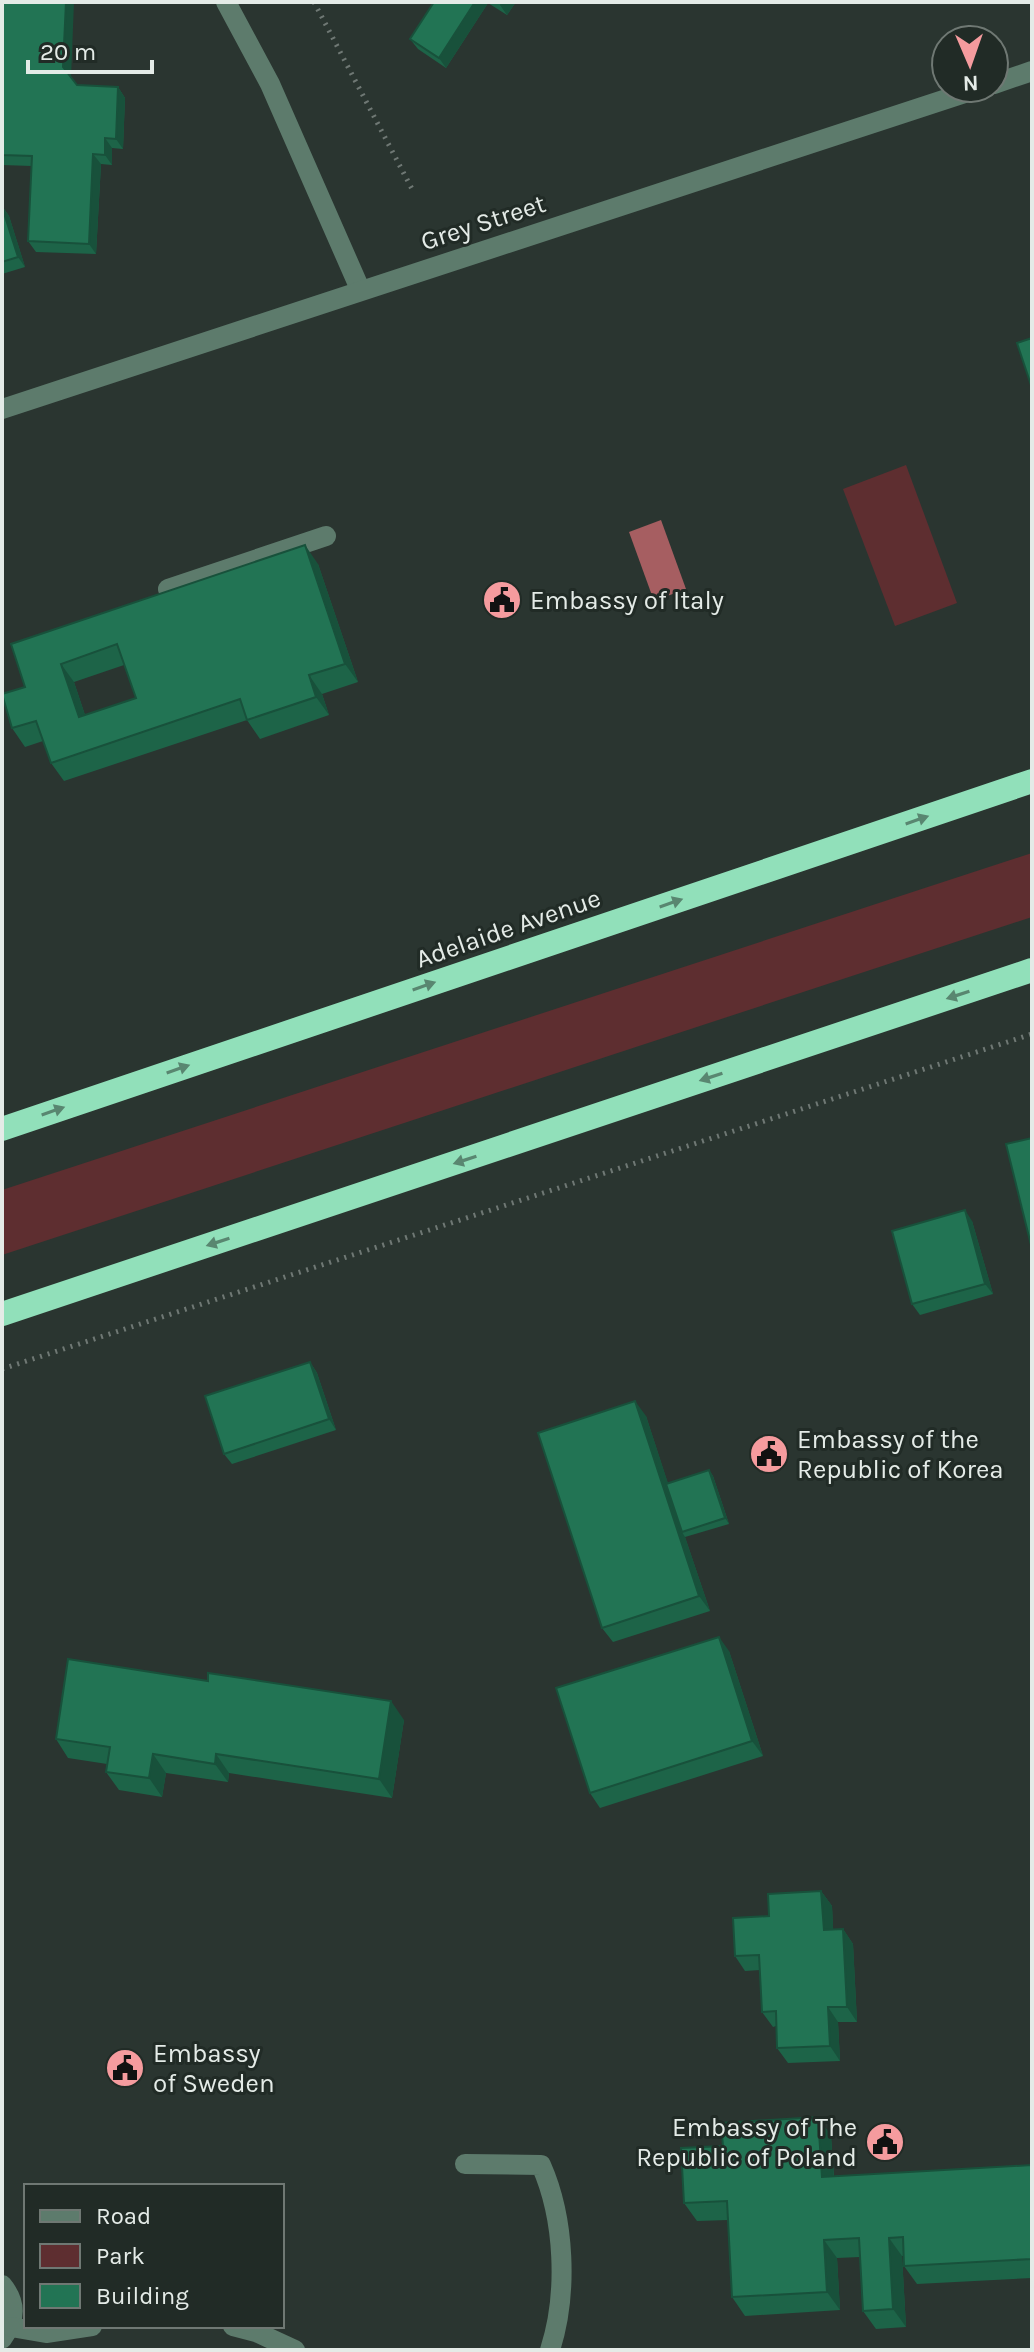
<svg xmlns="http://www.w3.org/2000/svg" width="1034" height="2352" font-family="Karla,sans-serif">
  <rect width="100%" height="100%" fill="#2a3530"/>
  <g fill="#5e2e30">
    <path d="M906 465 957 603 895 626 843 489Z"/>
    <path d="M1032 853V917L2 1255V1190Z"/>
  </g>
  <path fill="#a65e61" d="M661 520 686 589 654 601 629 532Z"/>
  <g fill="none" stroke-linecap="round" stroke-linejoin="round">
    <g stroke="#6f7874" stroke-width="5" stroke-dasharray="2 6" stroke-linecap="butt">
      <path d="M314 2 412 189"/>
      <path d="M2 1369 1032 1034"/>
    </g>
    <g stroke="#5d7b6c" stroke-width="20">
      <path d="M226 2 270 84 360 289"/>
      <path d="M994 84 1032 71"/>
      <path d="M2 409 980 88"/>
      <path d="M168 589 326 536"/>
      <path d="M465 2164 541 2165C565 2219 568 2294 550 2350"/>
      <path d="M2 2285C17 2303 15 2321 2 2339"/>
      <path d="M233 2326 256 2332 295 2350"/>
      <path d="M11 2327 46 2333 92 2326"/>
    </g>
    <g stroke="#91e0ba" stroke-width="24">
      <path d="M2 1129 1032 781"/>
      <path d="M2 1314 1032 970"/>
    </g>
  </g>
  <g fill="#1d6448" fill-rule="evenodd">
    <path d="M2 2 77 85 118 87 125 98 123 149 112 148V165L101 164 96 254 36 252 28 241 32 166 2 165Z"/>
    <path d="M434 2H516L507 15 488 3 446 68 418 49 410 39Z"/>
    <path d="M2 206 9 216 25 267 2 274Z"/>
    <path d="M318 564 358 682 322 694 329 715 260 739 247 720 64 781 51 763 43 741 25 747 12 728 25 687 11 644ZM124 665 136 698 85 715 74 682Z"/>
    <path d="M972 1221 993 1294 920 1315 912 1304Z"/>
    <path d="M310 1362 317 1373 336 1430 232 1464 224 1454Z"/>
    <path d="M646 1416 668 1484 709 1470 713 1476 729 1524 685 1537 710 1611 613 1642 602 1628Z"/>
    <path d="M729 1651 763 1756 600 1808 590 1793Z"/>
    <path d="M404 1720 392 1798 229 1773 228 1782 166 1773 162 1797 119 1790 106 1772 107 1764 68 1758 56 1739Z"/>
    <path d="M821 1891 832 1906 833 1929H843L853 1944 857 2022H838L840 2061 788 2063 777 2048 776 2026 773 2027 762 2012 760 1970 745 1971 735 1956 769 1916Z"/>
    <path d="M818 2117 831 2136 834 2176 1032 2165V2278L917 2284 904 2266V2256H902L906 2327 876 2329 863 2311 860 2257 837 2258 840 2310 745 2316 732 2297 728 2220 697 2221 684 2203 723 2146Z"/>
  </g>
  <g fill="#18513b">
    <path d="M66 2H74L71 78 63 67Z"/>
    <path d="M475 2H487L488 3 446 68 439 58Z"/>
    <path d="M501 2H516L507 15 500 5Z"/>
    <path d="M118 87 125 98 123 149 116 139Z"/>
    <path d="M105 138 112 148V165L105 155Z"/>
    <path d="M93 154 101 164 96 254 89 244Z"/>
    <path d="M2 206 9 216 25 267 18 257Z"/>
    <path d="M305 545 318 564 358 682 345 664Z"/>
    <path d="M61 664 74 682 92 736 79 717Z"/>
    <path d="M309 675 322 694 329 715 316 697Z"/>
    <path d="M965 1210 972 1221 993 1294 985 1284Z"/>
    <path d="M310 1362 317 1373 336 1430 329 1419Z"/>
    <path d="M635 1401 646 1416 684 1532H682L685 1537 710 1611 699 1596Z"/>
    <path d="M709 1470 713 1476 729 1524 725 1518Z"/>
    <path d="M719 1637 729 1651 763 1756 752 1741Z"/>
    <path d="M391 1701 404 1720 392 1798 379 1779Z"/>
    <path d="M153 1754 166 1773 162 1797 149 1778Z"/>
    <path d="M216 1754 229 1773 228 1782 215 1764Z"/>
    <path d="M821 1891 832 1906 834 1945 824 1930Z"/>
    <path d="M843 1929 853 1944 857 2022 847 2007Z"/>
    <path d="M828 2007 838 2022 840 2061 830 2046Z"/>
    <path d="M818 2117 831 2136 835 2195 822 2177Z"/>
    <path d="M889 2238 902 2256 906 2327 893 2309Z"/>
    <path d="M824 2240 837 2258 840 2310 827 2292Z"/>
  </g>
  <g fill="#227454" stroke="#18513b" stroke-width="2" fill-rule="evenodd">
    <path d="M2 2H66L63 67 77 85 118 87 116 139 105 138V155L93 154 89 244 28 241 32 156 2 155Z"/>
    <path d="M434 2H475L439 58 410 39Z"/>
    <path d="M2 207 18 257 2 262Z"/>
    <path d="M1032 338V388L1017 343Z"/>
    <path d="M305 545 345 664 309 675 316 697 247 720 240 699 51 763 36 721 12 728 2 694 25 687 11 644ZM117 644 136 698 79 717 61 664Z"/>
    <path d="M1032 1138V1249L1006 1144Z"/>
    <path d="M965 1210 985 1284 912 1304 892 1231Z"/>
    <path d="M310 1362 329 1419 224 1454 205 1396Z"/>
    <path d="M635 1401 699 1596 602 1628 538 1433Z"/>
    <path d="M709 1470 725 1518 682 1532 666 1484Z"/>
    <path d="M719 1637 752 1741 590 1793 556 1688Z"/>
    <path d="M68 1659 208 1681V1673L391 1701 379 1779 216 1754 215 1764 153 1754 149 1778 106 1772 110 1747 56 1739Z"/>
    <path d="M821 1891 824 1930 843 1929 847 2007H828L830 2046 777 2048 776 2011 762 2012 759 1955 735 1956 733 1918 769 1916 768 1894Z"/>
    <path d="M818 2117 822 2177 1032 2165V2259L904 2266 903 2237 889 2238 893 2309 863 2311 859 2238 824 2240 827 2292 732 2297 727 2201 684 2203 681 2148 723 2146 721 2123Z"/>
  </g>
  <defs><path id="oneway-solid" d="M-6-.8H1V-3.2L6.5 0L1 3.2V.8H-6Z" transform="scale(2)"/></defs>
  <g fill="#598670">
    <use href="#oneway-solid" transform="translate(917 820) rotate(-19)"/>
    <use href="#oneway-solid" transform="translate(671 903) rotate(-19)"/>
    <use href="#oneway-solid" transform="translate(424 986) rotate(-19)"/>
    <use href="#oneway-solid" transform="translate(958 995) rotate(162)"/>
    <use href="#oneway-solid" transform="translate(178 1069) rotate(-19)"/>
    <use href="#oneway-solid" transform="translate(711 1077) rotate(162)"/>
    <use href="#oneway-solid" transform="translate(53 1111) rotate(-19)"/>
    <use href="#oneway-solid" transform="translate(465 1160) rotate(162)"/>
    <use href="#oneway-solid" transform="translate(218 1242) rotate(162)"/>
  </g>
  <defs>
    <g id="civic-disc" transform="scale(2)"><circle r="9.5" fill="#f59b9e" stroke="#212b26"/><path d="M-.6-6.5H3V-4.5H.6V-3L4-1V1h2V6H-6V1h2V-1L-.6-3ZM-1.2 2.5V6h2.4V2.5Z" fill="#111"/></g>
  </defs>
  <g fill-rule="evenodd">
    <use href="#civic-disc" x="502" y="600"/>
    <use href="#civic-disc" x="769" y="1454"/>
    <use href="#civic-disc" x="125" y="2068"/>
    <use href="#civic-disc" x="885" y="2142"/>
  </g>
  <g text-anchor="middle" stroke-width="6" stroke-linejoin="round" paint-order="stroke">
    <g font-size="26" fill="#e4ebe7" stroke="#212b26">
      <text transform="translate(483 222) rotate(-18)" y="9">Grey Street</text>
      <text transform="translate(508 928) rotate(-19)" y="9">Adelaide Avenue</text>
    </g>
    <g font-size="26" fill="#e4ebe7" stroke="#212b26" text-anchor="start">
      <text x="530" y="609">Embassy of Italy</text>
      <text x="797" y="1448">Embassy of the<tspan x="797" dy="30">Republic of Korea</tspan></text>
      <text x="153" y="2062">Embassy<tspan x="153" dy="30">of Sweden</tspan></text>
      <text x="857" y="2136" text-anchor="end">Embassy of The<tspan x="857" dy="30">Republic of Poland</tspan></text>
    </g>
  </g>
  <rect width="1034" height="2352" fill="none" stroke="#e4ebe7" stroke-width="8"/>
  <rect x="24" y="2184" width="260" height="144" fill="#212b26" stroke="#6f7873" stroke-width="2"/>
  <rect x="40" y="2210" width="40" height="12" fill="#5d7b6c" stroke="#6f7873" stroke-width="2"/>
  <text x="96" y="2224" font-size="24" fill="#e4ebe7">Road</text>
  <rect x="40" y="2244" width="40" height="24" fill="#5e2e30" stroke="#6f7873" stroke-width="2"/>
  <text x="96" y="2264" font-size="24" fill="#e4ebe7">Park</text>
  <rect x="40" y="2284" width="40" height="24" fill="#227454" stroke="#6f7873" stroke-width="2"/>
  <text x="96" y="2304" font-size="24" fill="#e4ebe7">Building</text>
  <g transform="translate(970 64) rotate(178)"><circle r="38" fill="#212b26" stroke="#6f7873" stroke-width="2"/>
  <path d="M0-6L14 30L0 20L-14 30Z" fill="#f59b9e"/>
  <text y="-12" font-size="22" font-weight="bold" text-anchor="middle" fill="#e4ebe7">N</text>
  </g>
  <path d="M28 60v12h124v-12" fill="none" stroke="#e4ebe7" stroke-width="4"/>
  <text x="40" y="60" font-size="24" fill="#e4ebe7" stroke="#212b26" stroke-width="6" paint-order="stroke">20 m</text>
</svg>
